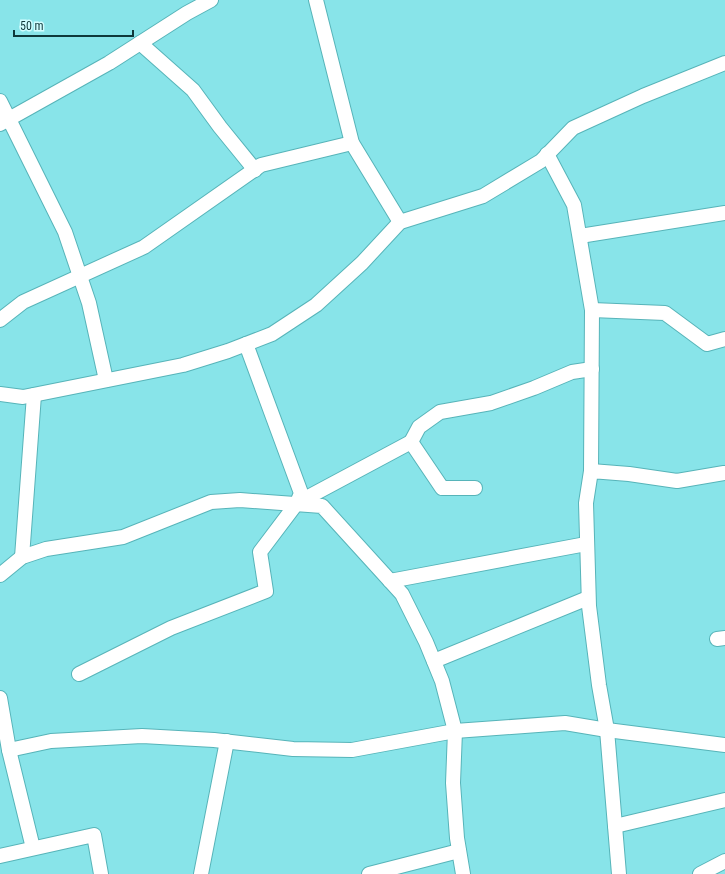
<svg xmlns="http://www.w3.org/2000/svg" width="725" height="874" font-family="'Roboto Condensed',sans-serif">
  <rect width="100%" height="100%" fill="#88e4e9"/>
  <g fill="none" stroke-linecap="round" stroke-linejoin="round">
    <g stroke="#57b4b9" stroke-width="16">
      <g id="minor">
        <path d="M316 0 352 143 400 222"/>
        <path d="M140 43 193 90 220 127 255 170"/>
        <path d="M0 101 65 232 89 303 106 380"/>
        <path d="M0 124 109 63 187 13 211 0"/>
        <path d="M547 154 574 205 592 310 591 471"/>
        <path d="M580 236 725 213"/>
        <path d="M592 310 665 313 707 344 725 339"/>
        <path d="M0 320 23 302 144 247 261 165 352 143"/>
        <path d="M0 394 23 397 183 365 228 351 272 334 316 305 362 263 400 222 483 196 541 161 573 128 643 96 725 63"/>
        <path d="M411 442 419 427 440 412 491 403 534 388 572 372 592 369"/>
        <path d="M297 503 411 442 442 488H475"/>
        <path d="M22 557 34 395"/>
        <path d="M0 575 22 557 46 549 123 537 211 502 240 500 322 506 402 594 426 642 442 681 455 731 453 783 457 838 463 874"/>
        <path d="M390 581 586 544"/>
        <path d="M717 639 725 638"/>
        <path d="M434 661 588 598"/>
        <path d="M79 674 171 628 266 591 260 552 297 503 301 493 246 344"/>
        <path d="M0 698 9 750 33 848"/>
        <path d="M9 750 51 741 142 736 214 740 293 749 352 750 455 731 565 723 607 730 725 745"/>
        <path d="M615 826 725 800"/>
        <path d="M0 856 94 835 101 874"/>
        <path d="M201 874 227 741"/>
        <path d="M369 874 459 851"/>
        <path d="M619 874 607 730 599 685 589 606 586 503 591 471 629 474 677 481 724 473"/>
        <path d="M700 874 725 861"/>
      </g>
    </g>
    <use href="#minor" stroke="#fff" stroke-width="14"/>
  </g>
  <path d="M14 30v6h119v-6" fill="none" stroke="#0f383a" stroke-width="2"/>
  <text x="20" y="30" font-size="12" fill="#0f383a" stroke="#d1fdff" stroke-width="3" paint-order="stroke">50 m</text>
</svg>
